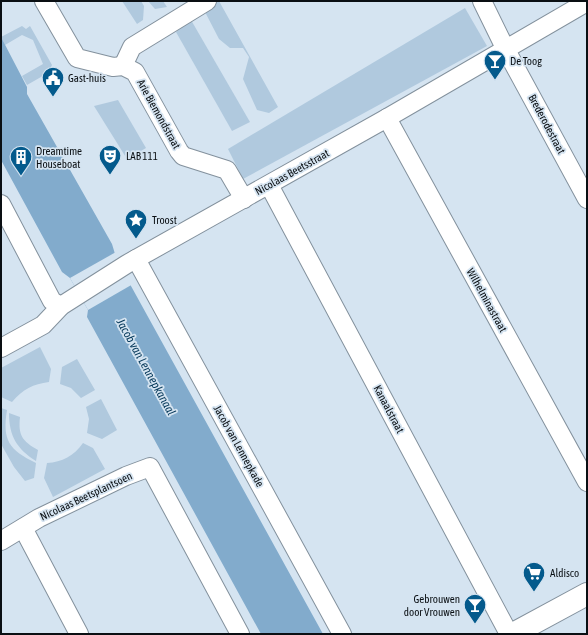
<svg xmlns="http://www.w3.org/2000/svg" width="588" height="635" font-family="'Asap Condensed',sans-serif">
  <rect width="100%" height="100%" fill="#d5e4f1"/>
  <g fill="#b0c9de">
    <path d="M122 1H141L144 6 143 20 137 24Z"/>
    <path d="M148 1H163L167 7 155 9Z"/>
    <path d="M219 1 278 107 269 113 257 110 243 79 249 57 243 48H230L219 39 204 10Z"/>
    <path d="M465 8 487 46 243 179 228 149Z"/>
    <path d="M191 20 250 122 232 131 176 32Z"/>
    <path d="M22 26 26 29 30 26 52 65 48 73 27 85 22 76 43 64 33 40 22 35 5 45 1 37Z"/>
    <path d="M118 100 146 148 127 159 94 106Z"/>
    <path d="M40 347 51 369 49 382C33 384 23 389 12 402L1 397V368Z"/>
    <path d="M77 359 95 390 81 398 71 388 60 384 62 367Z"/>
    <path d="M101 399 117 430 102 439 87 433 89 419 86 407Z"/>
    <path d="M1 408 7 410C2 440 9 450 36 463L34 478 25 481 14 467 1 444Z"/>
    <path d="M9 413 20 417C18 435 22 441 38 450L36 461C17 449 9 436 9 413Z"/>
    <path d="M83 443 93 448 105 469 53 497 44 478 47 463C62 462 74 456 83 443Z"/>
  </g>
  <path fill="#82abcc" d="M1 37 27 87V94L112 244 115 254 131 286 323 634H261L87 317 88 310 70 278 62 272 1 160Z"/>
  <path fill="#d5e4f1" d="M116 252 133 284 88 310 70 278Z"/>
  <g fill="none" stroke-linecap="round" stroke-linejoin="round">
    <g stroke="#83919d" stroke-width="20">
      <g id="street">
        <path d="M44 1 77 58 113 67 123 66 135 72 179 151 183 156 227 170 244 199"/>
        <path d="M482 1 506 50 587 199"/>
        <path d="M123 66 132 47 207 1"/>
        <path d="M387 118 587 482"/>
        <path d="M269 185 509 634"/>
        <path d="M1 204 52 301 61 306"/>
        <path d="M136 259 342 634"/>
        <path d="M1 348 43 325 61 306 127 264 387 118 587 2"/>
        <path d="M23 528 79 634"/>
        <path d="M1 541 39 518 126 476 150 467 240 634"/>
      </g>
    </g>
    <g stroke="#83919d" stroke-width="24">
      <path id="secondary" d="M513 634 587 594"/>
    </g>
    <use href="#street" stroke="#fff" stroke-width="18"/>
    <use href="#secondary" stroke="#fff" stroke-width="22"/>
  </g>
  <defs>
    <g id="bar-pin" transform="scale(1.15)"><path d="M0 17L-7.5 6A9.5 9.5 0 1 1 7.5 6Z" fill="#045a8c" stroke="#d5e4f1"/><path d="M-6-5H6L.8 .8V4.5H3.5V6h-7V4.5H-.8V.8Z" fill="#fff"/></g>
    <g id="civic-pin" transform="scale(1.15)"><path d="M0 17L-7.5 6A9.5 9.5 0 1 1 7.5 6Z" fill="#045a8c" stroke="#d5e4f1"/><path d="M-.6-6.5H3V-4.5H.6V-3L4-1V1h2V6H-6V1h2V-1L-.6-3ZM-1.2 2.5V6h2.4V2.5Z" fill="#fff"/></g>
    <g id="theatre-pin" transform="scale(1.15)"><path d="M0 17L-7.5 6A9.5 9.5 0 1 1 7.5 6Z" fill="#045a8c" stroke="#d5e4f1"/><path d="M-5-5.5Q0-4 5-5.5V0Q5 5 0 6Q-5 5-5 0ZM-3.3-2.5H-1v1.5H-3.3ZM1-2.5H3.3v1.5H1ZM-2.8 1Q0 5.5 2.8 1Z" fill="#fff"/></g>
    <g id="building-pin" transform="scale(1.15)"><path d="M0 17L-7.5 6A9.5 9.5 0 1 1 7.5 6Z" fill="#045a8c" stroke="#d5e4f1"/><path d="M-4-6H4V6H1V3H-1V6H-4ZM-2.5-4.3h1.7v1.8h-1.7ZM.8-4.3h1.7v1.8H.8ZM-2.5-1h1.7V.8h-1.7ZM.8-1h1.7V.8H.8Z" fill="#fff"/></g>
    <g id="sight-pin" transform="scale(1.15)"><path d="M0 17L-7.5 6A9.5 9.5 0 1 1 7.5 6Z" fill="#045a8c" stroke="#d5e4f1"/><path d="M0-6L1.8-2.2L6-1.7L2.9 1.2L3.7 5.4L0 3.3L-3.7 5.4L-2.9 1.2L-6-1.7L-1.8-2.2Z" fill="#fff"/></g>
    <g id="supermarket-pin" transform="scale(1.15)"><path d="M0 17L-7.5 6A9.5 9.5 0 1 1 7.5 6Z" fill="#045a8c" stroke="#d5e4f1"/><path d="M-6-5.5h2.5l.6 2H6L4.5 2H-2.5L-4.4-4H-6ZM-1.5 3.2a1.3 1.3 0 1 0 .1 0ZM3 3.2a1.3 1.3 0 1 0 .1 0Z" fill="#fff"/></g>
  </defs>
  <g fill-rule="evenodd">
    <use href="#bar-pin" x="495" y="61"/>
    <use href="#civic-pin" x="53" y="78"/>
    <use href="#theatre-pin" x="110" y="156"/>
    <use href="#building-pin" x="21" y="157"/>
    <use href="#sight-pin" x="136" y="220"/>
    <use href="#supermarket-pin" x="534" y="573"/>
    <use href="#bar-pin" x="475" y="605"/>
  </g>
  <g text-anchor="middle" stroke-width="3.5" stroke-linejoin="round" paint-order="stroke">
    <g font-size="11" fill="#0a0f13" stroke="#d5e4f1" text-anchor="start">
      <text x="510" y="65">De Toog</text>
      <text x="68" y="82">Gast-huis</text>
      <text x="36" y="155">Dreamtime<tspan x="36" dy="13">Houseboat</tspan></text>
      <text x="126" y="160">LAB 111</text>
      <text x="152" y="224">Troost</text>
      <text x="550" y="577">Aldisco</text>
      <text x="460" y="603" text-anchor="end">Gebrouwen<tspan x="460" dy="13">door Vrouwen</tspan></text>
    </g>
    <g font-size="11" fill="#0a0f13" stroke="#d5e4f1">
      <text transform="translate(159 114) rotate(61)" y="4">Arie Biemondstraat</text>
      <text transform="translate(547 124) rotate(62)" y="4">Brederodestraat</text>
      <text transform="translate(292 172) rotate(-29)" y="4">Nicolaas Beetsstraat</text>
      <text transform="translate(487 300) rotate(61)" y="4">Wilhelminastraat</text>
      <text transform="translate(389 409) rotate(62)" y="4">Kanaalstraat</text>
      <text transform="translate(239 446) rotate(61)" y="4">Jacob van Lennepkade</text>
      <text transform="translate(86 496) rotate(-25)" y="4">Nicolaas Beetsplantsoen</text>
    </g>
    <g font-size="12" font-style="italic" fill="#06395a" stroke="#d5e4f1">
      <text transform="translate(146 367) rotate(61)" y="4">Jacob van Lennepkanaal</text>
    </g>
  </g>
  <rect width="588" height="635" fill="none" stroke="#0a0f13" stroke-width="4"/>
</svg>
